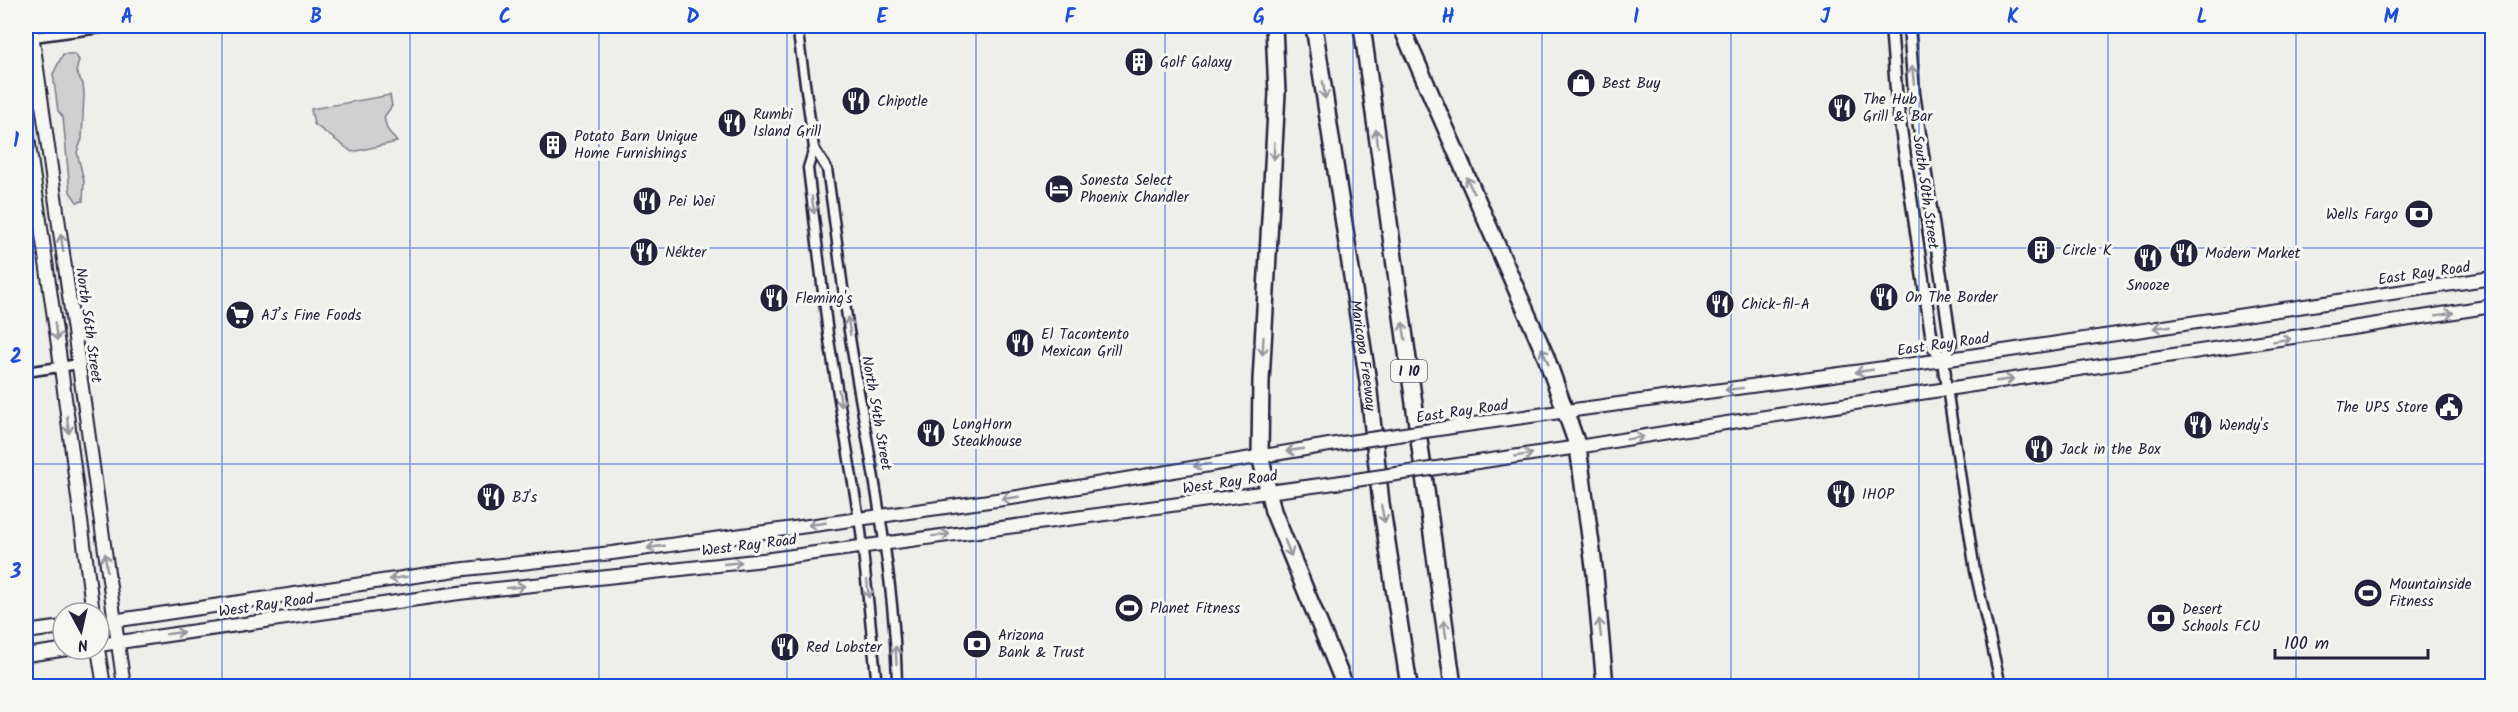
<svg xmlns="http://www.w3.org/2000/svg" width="2518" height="712" font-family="Kalam,sans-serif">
  <rect width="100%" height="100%" fill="#eeeeeb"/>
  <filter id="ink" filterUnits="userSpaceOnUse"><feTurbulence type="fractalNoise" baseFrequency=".0167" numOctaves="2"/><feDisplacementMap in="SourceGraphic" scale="12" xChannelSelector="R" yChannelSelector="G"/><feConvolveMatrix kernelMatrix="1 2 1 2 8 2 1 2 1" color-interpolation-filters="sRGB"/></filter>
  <g filter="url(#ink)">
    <g fill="#d0d0d1" stroke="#797986" stroke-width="1.5">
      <path d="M63 54H75L79 60 76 72 83 84 84 93 82 139 77 152 84 181 83 201 77 202 70 192 63 117 58 111 53 74Z"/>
      <path d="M390 95 392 106 384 117 387 129 397 142 352 152 314 124 311 109Z"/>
    </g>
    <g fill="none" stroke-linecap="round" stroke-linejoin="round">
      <g stroke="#22223b" stroke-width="13">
        <g id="minor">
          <path d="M797 26 814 148 827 169C835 223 841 277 849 331 867 449 895 567 897 686"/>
          <path d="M26 38 115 26"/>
          <path d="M814 148 808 168 828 334 861 531 877 686"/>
          <path d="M26 372 79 364"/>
          <path d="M1945 375 1975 571 2001 686"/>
        </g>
      </g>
      <g stroke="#22223b" stroke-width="15">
        <g id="tertiary">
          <path d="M1891 26 1897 102 1933 347 1943 360 1945 375"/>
          <path d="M1909 26 1914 93 1951 344 1943 360"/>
        </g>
      </g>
      <g stroke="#22223b" stroke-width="16">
        <g id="secondary">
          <path d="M31 26 124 686"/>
          <path d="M26 124 59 352 93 613"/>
          <path d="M1567 411 1943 360 2492 278"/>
          <path d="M1578 447C1882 396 2188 355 2492 306"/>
          <path d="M98 649 104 686"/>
        </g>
      </g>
      <g stroke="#22223b" stroke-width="16">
        <g id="primary">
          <path d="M1466 425 1567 411"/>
          <path d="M1471 463 1578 447"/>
          <path d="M99 623 456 570 612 553 1018 497 1329 445"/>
          <path d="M26 632 63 627"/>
          <path d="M99 645 459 593 755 561 1335 483"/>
          <path d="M26 655 68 649"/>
        </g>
      </g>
      <g stroke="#22223b" stroke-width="20">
        <g id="motorway">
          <path d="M1274 26 1277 93 1261 381 1260 455 1273 511 1345 686"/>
          <path id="s1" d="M1314 26 1368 382 1381 503 1409 686"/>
          <path d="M1362 26 1453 686"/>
          <path d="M1401 26 1546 357 1578 447 1595 574 1605 686"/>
        </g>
      </g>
      <use href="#minor" stroke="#f6f6f2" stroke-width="8"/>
      <use href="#tertiary" stroke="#f6f6f2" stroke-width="10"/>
      <use href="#secondary" stroke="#f6f6f2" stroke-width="12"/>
      <use href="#primary" stroke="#f6f6f2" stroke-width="12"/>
      <use href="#motorway" stroke="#f6f6f2" stroke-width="15"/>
      <g stroke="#22223b" stroke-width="16" stroke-linecap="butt">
        <g id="primary-bridge">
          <path d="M1329 445 1466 425"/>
          <path d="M1335 483 1471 463"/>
        </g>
      </g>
      <use href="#primary-bridge" stroke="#f6f6f2" stroke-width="12"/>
    </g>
    <defs><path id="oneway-shaft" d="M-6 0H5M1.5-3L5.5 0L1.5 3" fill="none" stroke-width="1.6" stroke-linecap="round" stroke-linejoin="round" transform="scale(1.5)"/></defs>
    <g stroke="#9797a0">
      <use href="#oneway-shaft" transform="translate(1913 75) rotate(-95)"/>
      <use href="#oneway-shaft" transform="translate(1324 90) rotate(82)"/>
      <use href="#oneway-shaft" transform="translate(1377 138) rotate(-97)"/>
      <use href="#oneway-shaft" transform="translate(1274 151) rotate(93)"/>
      <use href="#oneway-shaft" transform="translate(1470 185) rotate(-114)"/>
      <use href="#oneway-shaft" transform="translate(813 205) rotate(82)"/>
      <use href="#oneway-shaft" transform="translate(62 243) rotate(-98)"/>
      <use href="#oneway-shaft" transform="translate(2445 314) rotate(-9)"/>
      <use href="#oneway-shaft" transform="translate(849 326) rotate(-98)"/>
      <use href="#oneway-shaft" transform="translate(2162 327) rotate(172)"/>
      <use href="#oneway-shaft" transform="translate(1404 331) rotate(-98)"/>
      <use href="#oneway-shaft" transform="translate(56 332) rotate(81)"/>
      <use href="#oneway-shaft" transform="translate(2282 340) rotate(-9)"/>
      <use href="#oneway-shaft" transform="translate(1263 346) rotate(93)"/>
      <use href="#oneway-shaft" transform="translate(1545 356) rotate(-113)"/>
      <use href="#oneway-shaft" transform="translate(1864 371) rotate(172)"/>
      <use href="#oneway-shaft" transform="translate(2005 380) rotate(-8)"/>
      <use href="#oneway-shaft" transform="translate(1734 389) rotate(173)"/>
      <use href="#oneway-shaft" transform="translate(840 398) rotate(80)"/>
      <use href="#oneway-shaft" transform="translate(68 425) rotate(83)"/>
      <use href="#oneway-shaft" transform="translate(1635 438) rotate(-9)"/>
      <use href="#oneway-shaft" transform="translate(1295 450) rotate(172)"/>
      <use href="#oneway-shaft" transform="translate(1524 455) rotate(-9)"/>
      <use href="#oneway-shaft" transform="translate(1202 465) rotate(171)"/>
      <use href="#oneway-shaft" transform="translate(1010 498) rotate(172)"/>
      <use href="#oneway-shaft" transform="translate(1383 514) rotate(79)"/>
      <use href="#oneway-shaft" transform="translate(817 524) rotate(172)"/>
      <use href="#oneway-shaft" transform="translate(941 535) rotate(-7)"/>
      <use href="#oneway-shaft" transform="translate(656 547) rotate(172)"/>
      <use href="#oneway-shaft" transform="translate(1288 548) rotate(68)"/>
      <use href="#oneway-shaft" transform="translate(106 562) rotate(-97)"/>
      <use href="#oneway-shaft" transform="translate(733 563) rotate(-6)"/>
      <use href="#oneway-shaft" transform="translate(398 578) rotate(172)"/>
      <use href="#oneway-shaft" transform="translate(516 587) rotate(-6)"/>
      <use href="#oneway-shaft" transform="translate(868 589) rotate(84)"/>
      <use href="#oneway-shaft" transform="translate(1600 628) rotate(-96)"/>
      <use href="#oneway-shaft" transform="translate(1445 629) rotate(-98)"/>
      <use href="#oneway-shaft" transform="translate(175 633) rotate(-8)"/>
      <use href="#oneway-shaft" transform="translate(896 655) rotate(-93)"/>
    </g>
  </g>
  <path fill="none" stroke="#1d4ed8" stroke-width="1.5" stroke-opacity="0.55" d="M222 26V686M410 26V686M599 26V686M787 26V686M976 26V686M1165 26V686M1353 26V686M1542 26V686M1731 26V686M1919 26V686M2108 26V686M2296 26V686M26 248H2492M26 464H2492"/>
  <defs>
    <g id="building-disc" transform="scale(1.5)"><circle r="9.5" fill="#22223b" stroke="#f6f6f2"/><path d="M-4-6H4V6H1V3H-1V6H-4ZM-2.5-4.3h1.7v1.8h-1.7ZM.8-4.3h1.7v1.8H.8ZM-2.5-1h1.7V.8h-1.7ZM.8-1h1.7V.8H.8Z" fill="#fff"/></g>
    <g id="shop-disc" transform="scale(1.5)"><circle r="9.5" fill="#22223b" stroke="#f6f6f2"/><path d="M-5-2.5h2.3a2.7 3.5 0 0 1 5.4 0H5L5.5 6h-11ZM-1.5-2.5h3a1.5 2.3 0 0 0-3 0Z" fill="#fff"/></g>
    <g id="restaurant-disc" transform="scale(1.5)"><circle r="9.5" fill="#22223b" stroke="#f6f6f2"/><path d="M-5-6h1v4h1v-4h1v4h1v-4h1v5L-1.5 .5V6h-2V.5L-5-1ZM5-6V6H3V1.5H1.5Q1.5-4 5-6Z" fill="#fff"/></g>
    <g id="hotel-disc" transform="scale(1.5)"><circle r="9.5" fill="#22223b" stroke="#f6f6f2"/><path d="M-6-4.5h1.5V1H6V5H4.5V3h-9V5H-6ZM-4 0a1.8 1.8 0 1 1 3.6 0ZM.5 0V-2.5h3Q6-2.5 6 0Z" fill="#fff"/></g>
    <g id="bank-disc" transform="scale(1.5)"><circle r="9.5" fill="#22223b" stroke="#f6f6f2"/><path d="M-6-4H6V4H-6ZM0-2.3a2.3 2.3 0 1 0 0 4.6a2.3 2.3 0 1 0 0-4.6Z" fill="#fff"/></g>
    <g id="supermarket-disc" transform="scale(1.5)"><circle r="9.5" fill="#22223b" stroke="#f6f6f2"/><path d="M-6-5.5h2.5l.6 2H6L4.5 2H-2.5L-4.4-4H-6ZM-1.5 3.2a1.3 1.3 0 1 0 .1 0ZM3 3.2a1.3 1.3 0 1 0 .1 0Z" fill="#fff"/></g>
    <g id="civic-disc" transform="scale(1.5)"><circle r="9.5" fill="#22223b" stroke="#f6f6f2"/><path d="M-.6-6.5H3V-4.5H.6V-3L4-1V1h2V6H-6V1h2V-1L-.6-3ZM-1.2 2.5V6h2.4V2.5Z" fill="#fff"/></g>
    <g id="stadium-disc" transform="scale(1.5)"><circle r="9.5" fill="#22223b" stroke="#f6f6f2"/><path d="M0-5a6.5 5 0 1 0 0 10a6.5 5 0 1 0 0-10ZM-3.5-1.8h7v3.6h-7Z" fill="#fff"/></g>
  </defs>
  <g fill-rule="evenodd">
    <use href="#building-disc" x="1139" y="62"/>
    <use href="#shop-disc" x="1581" y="83"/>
    <use href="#restaurant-disc" x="856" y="101"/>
    <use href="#restaurant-disc" x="1842" y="108"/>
    <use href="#restaurant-disc" x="732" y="123"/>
    <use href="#building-disc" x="553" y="145"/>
    <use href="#hotel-disc" x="1059" y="189"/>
    <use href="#restaurant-disc" x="647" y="201"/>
    <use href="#bank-disc" x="2419" y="214"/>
    <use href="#building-disc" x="2041" y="250"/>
    <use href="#restaurant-disc" x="644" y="252"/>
    <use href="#restaurant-disc" x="2184" y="253"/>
    <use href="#restaurant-disc" x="2148" y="258"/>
    <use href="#restaurant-disc" x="1884" y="297"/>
    <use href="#restaurant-disc" x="774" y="298"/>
    <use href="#restaurant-disc" x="1720" y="304"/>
    <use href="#supermarket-disc" x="240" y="315"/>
    <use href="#restaurant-disc" x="1020" y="343"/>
    <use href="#civic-disc" x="2449" y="407"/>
    <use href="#restaurant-disc" x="2198" y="425"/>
    <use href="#restaurant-disc" x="931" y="433"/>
    <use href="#restaurant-disc" x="2039" y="449"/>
    <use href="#restaurant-disc" x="1841" y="494"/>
    <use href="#restaurant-disc" x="491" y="497"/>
    <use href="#stadium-disc" x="2368" y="593"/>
    <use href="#stadium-disc" x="1129" y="608"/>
    <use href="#bank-disc" x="2161" y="618"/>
    <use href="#bank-disc" x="977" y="644"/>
    <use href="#restaurant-disc" x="785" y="647"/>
  </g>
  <g text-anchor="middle" stroke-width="6" stroke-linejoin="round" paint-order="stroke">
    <rect fill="#f6f6f2" stroke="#626272" stroke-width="1.5" x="1391" y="360" width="36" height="22" rx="4.5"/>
    <g font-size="14" font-weight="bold" fill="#22223b">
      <text x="1409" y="376">I 10</text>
    </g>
    <g font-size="15" fill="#22223b" stroke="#f6f6f2" text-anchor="start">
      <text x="1160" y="67">Golf Galaxy</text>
      <text x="1602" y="88">Best Buy</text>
      <text x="1863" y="104">The Hub<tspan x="1863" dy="17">Grill &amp; Bar</tspan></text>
      <text x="877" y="106">Chipotle</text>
      <text x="753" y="119">Rumbi<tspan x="753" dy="17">Island Grill</tspan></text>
      <text x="574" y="141">Potato Barn Unique<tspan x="574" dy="17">Home Furnishings</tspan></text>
      <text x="1080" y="185">Sonesta Select<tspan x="1080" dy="17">Phoenix Chandler</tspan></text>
      <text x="668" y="206">Pei Wei</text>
      <text x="2398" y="219" text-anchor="end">Wells Fargo</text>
      <text x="2062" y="255">Circle K</text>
      <text x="665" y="257">Nékter</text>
      <text x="2205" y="258">Modern Market</text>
      <text x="2148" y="290" text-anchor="middle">Snooze</text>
      <text x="1905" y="302">On The Border</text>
      <text x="795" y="303">Fleming's</text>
      <text x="1741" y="309">Chick-fil-A</text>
      <text x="261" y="320">AJ’s Fine Foods</text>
      <text x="1041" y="339">El Tacontento<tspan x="1041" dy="17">Mexican Grill</tspan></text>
      <text x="2428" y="412" text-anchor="end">The UPS Store</text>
      <text x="952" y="429">LongHorn<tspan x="952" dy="17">Steakhouse</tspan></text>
      <text x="2219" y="430">Wendy's</text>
      <text x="2060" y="454">Jack in the Box</text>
      <text x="1862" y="499">IHOP</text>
      <text x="512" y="502">BJ's</text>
      <text x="2389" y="589">Mountainside<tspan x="2389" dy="17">Fitness</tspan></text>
      <text x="1150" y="613">Planet Fitness</text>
      <text x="2182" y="614">Desert<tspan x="2182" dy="17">Schools FCU</tspan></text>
      <text x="998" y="640">Arizona<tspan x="998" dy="17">Bank &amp; Trust</tspan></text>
      <text x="806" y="652">Red Lobster</text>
    </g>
    <g font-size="15" fill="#22223b" stroke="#f6f6f2">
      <text transform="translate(1926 192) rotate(82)" y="5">South 50th Street</text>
      <text transform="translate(2424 273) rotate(-8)" y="5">East Ray Road</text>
      <text transform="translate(89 325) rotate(82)" y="5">North 56th Street</text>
      <text transform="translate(1943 344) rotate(-8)" y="5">East Ray Road</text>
      <text dy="5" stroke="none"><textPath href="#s1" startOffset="333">Maricopa Freeway</textPath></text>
      <text transform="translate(1462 411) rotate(-8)" y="5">East Ray Road</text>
      <text transform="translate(877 413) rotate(80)" y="5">North 54th Street</text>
      <text transform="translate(1230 482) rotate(-8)" y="5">West Ray Road</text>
      <text transform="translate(749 545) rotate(-7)" y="5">West Ray Road</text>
      <text transform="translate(266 605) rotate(-8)" y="5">West Ray Road</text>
    </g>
  </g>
  <rect width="2518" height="712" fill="none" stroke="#f6f6f2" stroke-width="66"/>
  <g transform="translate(81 631) rotate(172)"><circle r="28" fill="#f6f6f2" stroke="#a1a1a9" stroke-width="1.5"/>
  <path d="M0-4.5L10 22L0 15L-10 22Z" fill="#22223b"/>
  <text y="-9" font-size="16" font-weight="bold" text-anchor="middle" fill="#22223b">N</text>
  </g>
  <path d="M2275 649v9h153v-9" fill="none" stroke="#22223b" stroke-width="3"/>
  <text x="2284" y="649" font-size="18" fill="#22223b" stroke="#f6f6f2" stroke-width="4.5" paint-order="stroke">100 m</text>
  <rect x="33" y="33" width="2452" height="646" fill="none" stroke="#1d4ed8" stroke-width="2"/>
  <g font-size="20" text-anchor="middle" font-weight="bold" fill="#1d4ed8">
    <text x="127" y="23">A</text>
    <text x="316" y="23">B</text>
    <text x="505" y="23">C</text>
    <text x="693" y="23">D</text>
    <text x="882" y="23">E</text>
    <text x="1070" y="23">F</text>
    <text x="1259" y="23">G</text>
    <text x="1448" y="23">H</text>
    <text x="1636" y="23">I</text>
    <text x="1825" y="23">J</text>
    <text x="2013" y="23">K</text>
    <text x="2202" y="23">L</text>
    <text x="2391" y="23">M</text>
    <text x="16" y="147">1</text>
    <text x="16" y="363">2</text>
    <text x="16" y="578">3</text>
  </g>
</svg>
